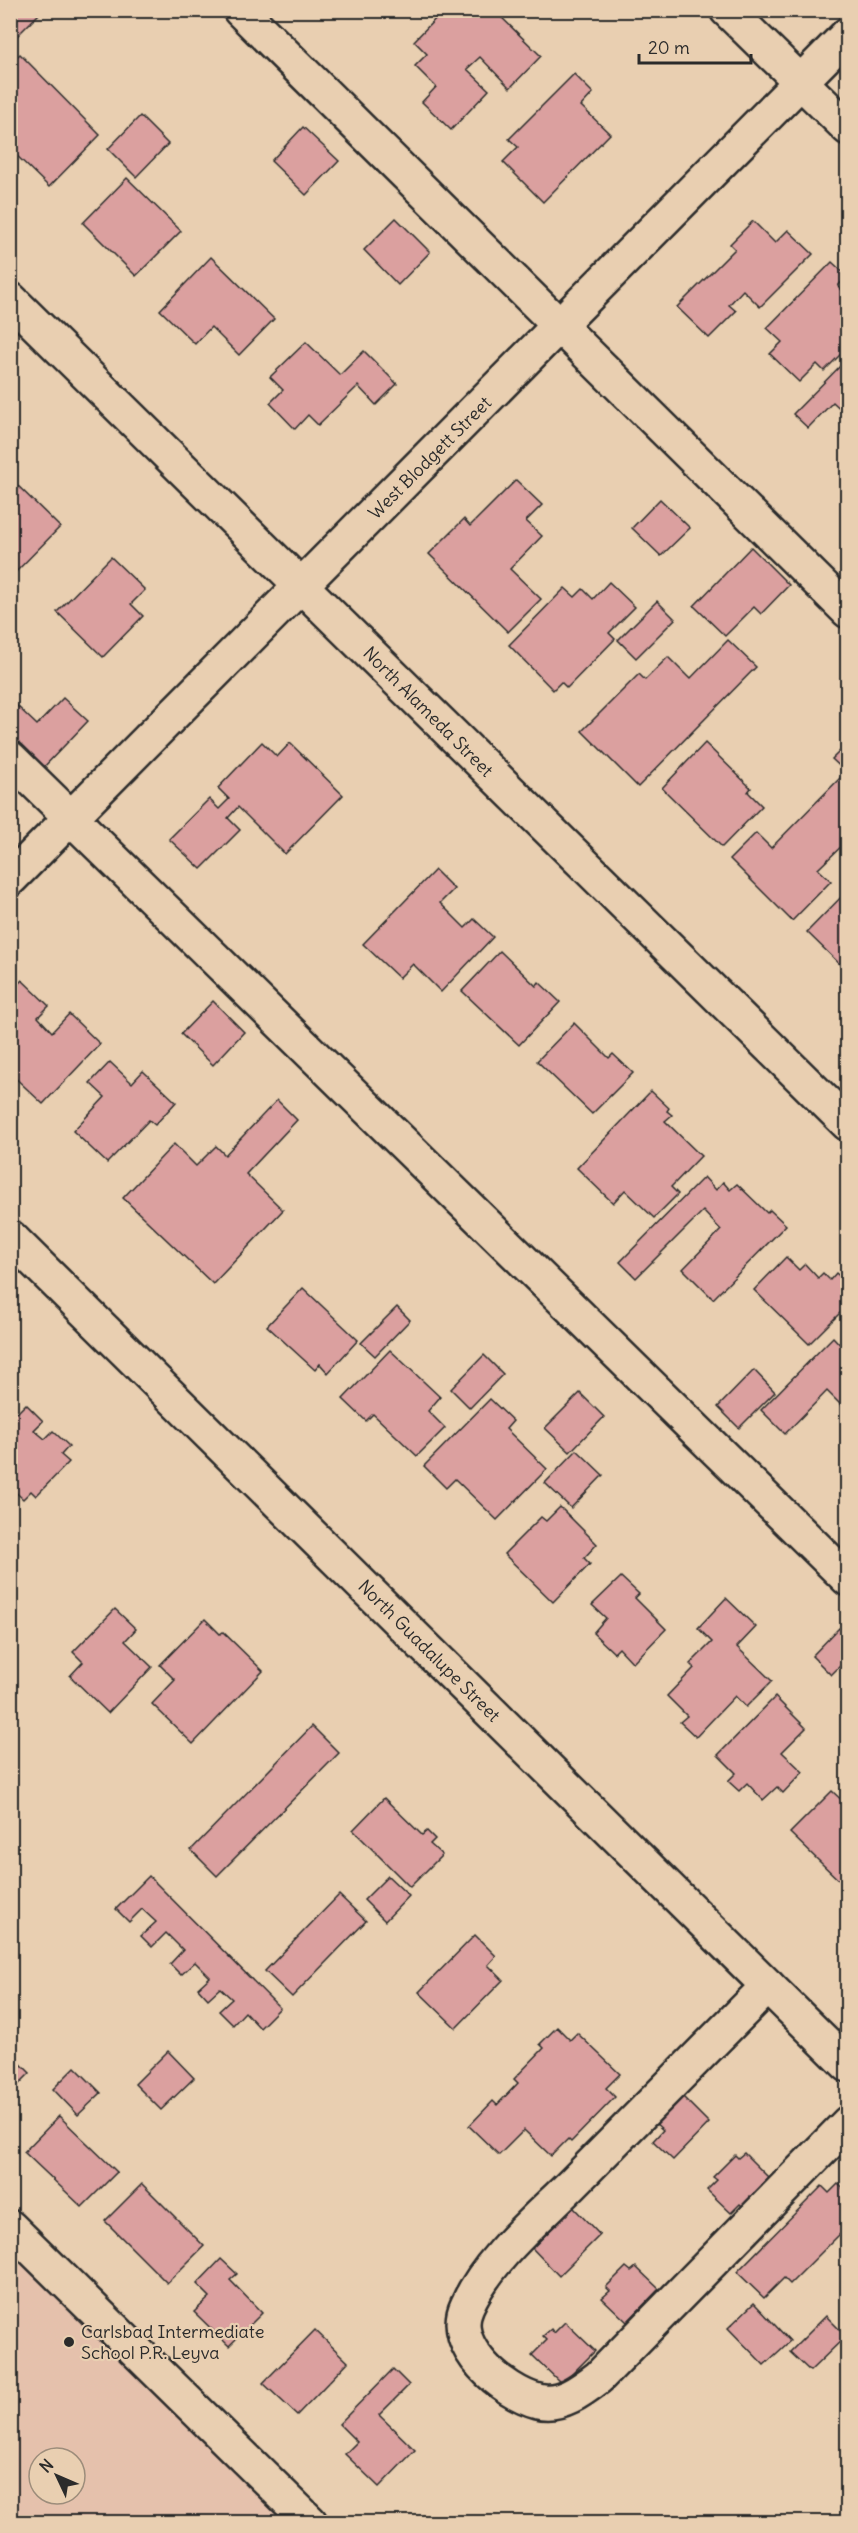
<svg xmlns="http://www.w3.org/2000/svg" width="858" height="2533" font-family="Delius,sans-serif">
  <rect width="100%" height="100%" fill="#e9cfb1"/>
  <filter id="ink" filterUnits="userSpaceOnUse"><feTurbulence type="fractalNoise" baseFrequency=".0167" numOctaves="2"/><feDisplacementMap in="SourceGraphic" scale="12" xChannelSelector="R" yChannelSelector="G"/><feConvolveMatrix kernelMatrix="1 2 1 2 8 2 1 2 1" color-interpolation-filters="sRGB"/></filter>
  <g filter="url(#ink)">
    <path fill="#e5c1ac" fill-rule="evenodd" d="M11 2227 310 2522H11ZM39 2458H75V2494H39Z"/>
    <g fill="#dba09f" stroke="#2b2b2b" stroke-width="1.5">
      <path d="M10 10H43L10 43Z"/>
      <path d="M444 10 452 14 455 10H494L541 56 510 88 480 57 467 69 489 90 451 130 422 102 436 87 415 66 427 54 414 41Z"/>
      <path d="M20 54 100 135 49 187 10 149V63Z"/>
      <path d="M574 74 593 93 581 106 610 134 543 202 503 162 518 147 509 139Z"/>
      <path d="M140 116 168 144 136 177 108 149Z"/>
      <path d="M303 127 339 161 306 195 271 161Z"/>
      <path d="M127 178 181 231 136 276 83 223Z"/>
      <path d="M396 218 430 252 398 285 364 250Z"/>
      <path d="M753 221 775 243 788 230 813 254 760 307 743 290 729 305 736 311 709 338 677 307 735 249 730 244Z"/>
      <path d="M211 257 274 319 239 355 211 327 195 344 160 310Z"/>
      <path d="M832 262 847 276 838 286 848 296V347L824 371 817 364 799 382 770 354 782 342 767 328Z"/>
      <path d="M306 342 340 375 364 351 397 384 376 405 358 386 318 425 308 415 295 429 270 403 283 390 270 377Z"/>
      <path d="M848 358V416L833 402 808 428 793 414Z"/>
      <path d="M11 479 60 527 10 578V480Z"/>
      <path d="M516 480 542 505 526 521 542 536 510 569 541 599 508 632 429 554 464 519 470 526Z"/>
      <path d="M660 499 690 528 661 556 632 528Z"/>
      <path d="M751 547 789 585 761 614 754 607 725 636 694 606Z"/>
      <path d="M111 557 145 590 131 604 143 616 103 657 57 612Z"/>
      <path d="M609 582 635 607 609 633 615 639 567 688 561 682 553 690 509 645 565 588 575 597 583 589 593 599Z"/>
      <path d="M657 601 675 619 636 658 618 640Z"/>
      <path d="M728 640 756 667 638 787 582 731 639 674 645 680 668 657 690 679Z"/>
      <path d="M63 698 88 721 41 770 10 741V709L15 704 37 725Z"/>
      <path d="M262 742 277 757 290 743 343 795 285 854 238 807 228 818 240 830 201 869 169 839 209 799 219 809 229 799 218 788Z"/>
      <path d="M705 743 751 788 748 792 762 806 722 847 662 788Z"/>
      <path d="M848 743V774L832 759Z"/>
      <path d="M842 776 848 782V840L818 869 831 881 792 921 730 859 756 833 771 848Z"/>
      <path d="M435 870 454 889 440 903 465 928 474 919 493 937 441 992 413 964 399 978 363 944Z"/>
      <path d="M848 890V972L807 932Z"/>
      <path d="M500 951 536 986 539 982 560 1002 519 1045 462 991Z"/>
      <path d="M22 980 49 1006 38 1017 52 1032 69 1014 100 1044 43 1104 10 1073V992Z"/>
      <path d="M213 1001 244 1032 213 1065 181 1034Z"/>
      <path d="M574 1023 609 1058 613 1054 633 1073 592 1114 537 1061Z"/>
      <path d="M110 1062 132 1083 143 1071 176 1102 155 1125 149 1120 107 1163 73 1131 105 1097 90 1083Z"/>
      <path d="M651 1091 669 1108 667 1111 672 1115 665 1121 701 1156 671 1187 678 1194 654 1218 625 1190 613 1203 577 1168Z"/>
      <path d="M277 1100 297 1120 246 1174 283 1210 213 1284 123 1198 174 1144 196 1166 216 1146 225 1155Z"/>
      <path d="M704 1177 716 1190 723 1182 730 1190 737 1184 767 1213 770 1210 786 1225 713 1299 683 1269 721 1230 703 1211 636 1278 620 1262Z"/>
      <path d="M786 1257 799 1270 805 1264 818 1278 823 1273 830 1280 836 1273 848 1284V1305L809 1344 754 1290Z"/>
      <path d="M303 1288 358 1340 328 1373 320 1364 315 1370 267 1326Z"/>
      <path d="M397 1307 410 1320 375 1356 361 1343Z"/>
      <path d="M833 1337 845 1350 848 1347V1412L827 1391 785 1434 761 1410Z"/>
      <path d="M390 1350 440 1397 428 1411 445 1428 417 1456 373 1414 366 1421 343 1399Z"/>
      <path d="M484 1355 503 1374 470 1408 451 1389Z"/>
      <path d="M754 1370 775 1392 739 1428 718 1407Z"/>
      <path d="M580 1393 604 1417 570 1452 545 1428Z"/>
      <path d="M490 1399 513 1421 506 1429 547 1469 497 1520 455 1479 446 1488 424 1466Z"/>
      <path d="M26 1404 43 1421 34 1430 45 1439 53 1431 69 1446 61 1455 69 1462 36 1496 31 1491 23 1499 10 1487V1408L17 1413Z"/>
      <path d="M577 1450 603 1475 571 1508 545 1483Z"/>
      <path d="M560 1507 597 1544 584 1558 590 1564 553 1602 504 1554 541 1517 546 1521Z"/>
      <path d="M621 1577 639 1594 635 1598 666 1629 633 1663 619 1648 614 1653 593 1633 606 1618 592 1605Z"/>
      <path d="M726 1598 756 1627 737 1647 772 1681 746 1707 735 1696 696 1737 680 1722 687 1716 667 1696 694 1668 690 1664 712 1642 698 1628Z"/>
      <path d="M115 1609 136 1629 125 1641 152 1667 108 1713 70 1676 83 1662 73 1652Z"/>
      <path d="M205 1619 220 1634 223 1632 263 1671 193 1744 152 1704 175 1680 160 1665Z"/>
      <path d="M839 1628 848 1637V1658L831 1675 812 1656Z"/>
      <path d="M775 1697 806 1728 782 1752 803 1772 783 1793 777 1787 763 1800 747 1783 739 1791 728 1781 736 1773 718 1755Z"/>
      <path d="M312 1726 339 1753 217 1876 191 1850Z"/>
      <path d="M832 1791 848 1806V1889L790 1833Z"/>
      <path d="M384 1798 422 1835 427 1831 435 1839 430 1844 442 1855 410 1887 353 1830Z"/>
      <path d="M149 1876 280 2008 260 2028 245 2012 233 2025 219 2011 232 1999 220 1988 208 1999 198 1988 210 1977 195 1962 181 1975 170 1964 183 1950 166 1933 152 1947 141 1936 156 1922 142 1909 129 1922 116 1909Z"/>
      <path d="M388 1876 409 1896 385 1921 364 1900Z"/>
      <path d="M339 1895 366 1921 292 1997 265 1971Z"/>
      <path d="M475 1935 496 1956 488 1965 503 1980 456 2028 419 1992Z"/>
      <path d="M557 2027 570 2040 577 2033 620 2074 606 2088 615 2097 571 2142 568 2139 551 2156 524 2130 499 2155 469 2126 493 2101 497 2105 518 2083 514 2079 544 2048 540 2044Z"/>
      <path d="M168 2051 194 2078 161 2110 135 2084Z"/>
      <path d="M10 2053 30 2073 10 2093Z"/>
      <path d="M75 2067 101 2093 78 2115 53 2089Z"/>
      <path d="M680 2094 709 2123 673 2160 653 2141 663 2130 654 2122Z"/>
      <path d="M59 2116 117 2172 82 2207 24 2152Z"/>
      <path d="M744 2153 770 2179 743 2207 740 2204 731 2213 707 2190 717 2180 713 2177 735 2155 738 2158Z"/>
      <path d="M142 2184 204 2246 167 2283 105 2221Z"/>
      <path d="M838 2184 848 2193V2226L790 2284 784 2278 764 2298 737 2272 822 2186 829 2193Z"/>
      <path d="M573 2207 600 2235 559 2276 532 2248Z"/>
      <path d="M221 2259 237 2274 230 2280 262 2313 229 2346 194 2312 210 2297 197 2284Z"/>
      <path d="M626 2267 631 2271 636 2267 659 2289 627 2322 602 2298 610 2291 606 2287Z"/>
      <path d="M754 2303 790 2341 764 2365 728 2328Z"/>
      <path d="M826 2316 846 2336 810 2371 790 2352Z"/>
      <path d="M565 2322 595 2351 562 2384 532 2355 547 2340 543 2336 551 2329 554 2333Z"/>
      <path d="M315 2330 348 2362 297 2415 263 2383Z"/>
      <path d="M393 2369 409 2385 379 2415 415 2450 379 2487 345 2454 357 2442 339 2424Z"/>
    </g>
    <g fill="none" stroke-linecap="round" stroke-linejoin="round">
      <g stroke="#2b2b2b" stroke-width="38">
        <g id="minor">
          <path d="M240 10 848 611"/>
          <path d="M727 10 848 128"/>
          <path d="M10 299 848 1124"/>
          <path d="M10 758 848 1579"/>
          <path d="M10 879 848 34"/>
          <path d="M10 1237 848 2065"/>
          <path d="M768 1986C703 2051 638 2117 573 2183 538 2218 487 2260 467 2306 448 2346 503 2392 538 2401 560 2407 582 2390 599 2377L848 2123"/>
          <path d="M10 2227 310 2522"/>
        </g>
      </g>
      <use href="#minor" stroke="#e9cfb1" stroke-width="33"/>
    </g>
  </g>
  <circle fill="#2b2b2b" stroke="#e9cfb1" stroke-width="2" cx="69" cy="2342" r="6"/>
  <g text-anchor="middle" stroke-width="4.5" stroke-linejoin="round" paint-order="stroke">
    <g font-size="18" fill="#2b2b2b" stroke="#e9cfb1">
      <text transform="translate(430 458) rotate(-45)" y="6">West Blodgett Street</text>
      <text transform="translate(428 712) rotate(45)" y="6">North Alameda Street</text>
      <text transform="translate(429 1651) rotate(45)" y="6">North Guadalupe Street</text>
    </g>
    <g font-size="18" fill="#2b2b2b" stroke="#e9cfb1" text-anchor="start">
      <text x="81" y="2338">Carlsbad Intermediate<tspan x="81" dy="21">School P.R. Leyva</tspan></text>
    </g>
  </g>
  <rect width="858" height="2533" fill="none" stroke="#e9cfb1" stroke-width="36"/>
  <rect x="18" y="18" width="822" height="2497" fill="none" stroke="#2b2b2b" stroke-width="2" filter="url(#ink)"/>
  <g transform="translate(57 2476) rotate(314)"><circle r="28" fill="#e9cfb1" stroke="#9d8d7b" stroke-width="1.5"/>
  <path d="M0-4.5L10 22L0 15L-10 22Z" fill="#2b2b2b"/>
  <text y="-9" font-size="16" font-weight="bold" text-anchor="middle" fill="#2b2b2b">N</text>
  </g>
  <path d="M639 54v9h112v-9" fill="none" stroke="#2b2b2b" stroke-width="3"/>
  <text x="648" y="54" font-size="18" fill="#2b2b2b" stroke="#e9cfb1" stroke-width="4.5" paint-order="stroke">20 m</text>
</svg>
